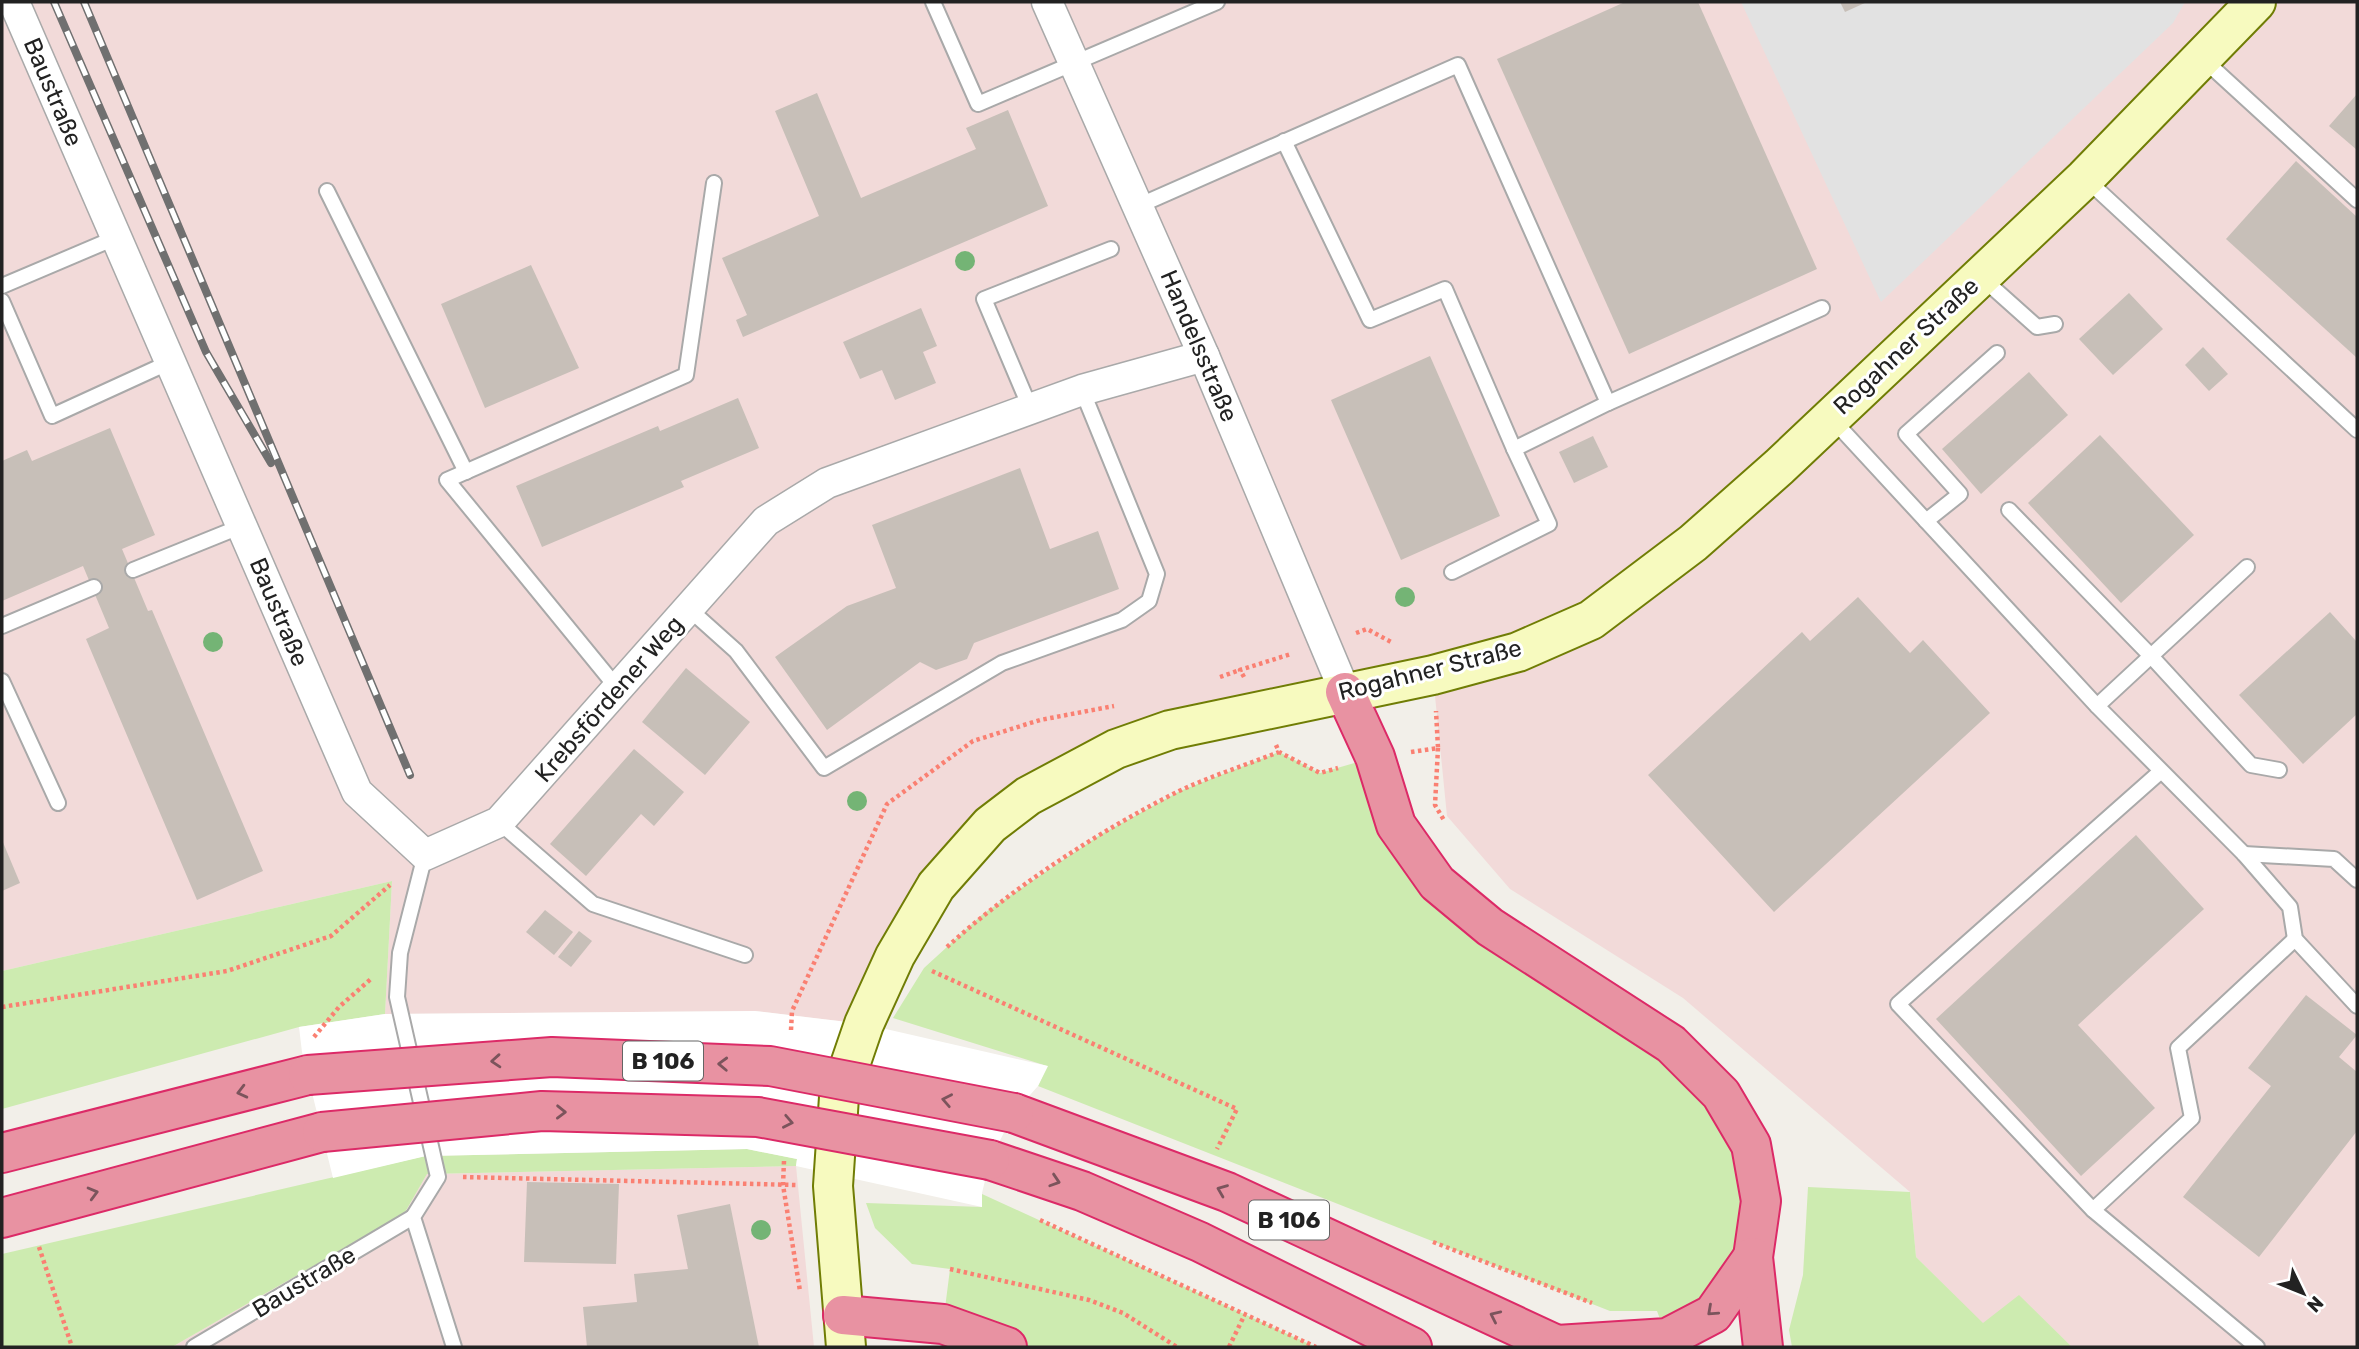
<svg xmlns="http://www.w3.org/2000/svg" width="2359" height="1349" font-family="Rubik,sans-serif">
  <rect width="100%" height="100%" fill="#f2efe9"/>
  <g fill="#f2dad9">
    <path d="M2 2H2357V1347H2072L2019 1296 1983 1324 1916 1257 1910 1192 1683 998 1510 889 1447 816 1433 676 1170 730 990 825 864 1024 755 1011 385 1014 392 881 2 971Z"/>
    <path d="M796 1166 814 1347H172L404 1214 427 1174Z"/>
  </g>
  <g fill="#cdebb0">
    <path d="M1279 752 1320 773 1375 757 1437 883 1671 1044 1751 1145 1753 1257 1667 1338 1657 1311H1610L1038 1086 1047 1066 893 1018 924 968 983 914 1100 835 1180 791Z"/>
    <path d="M392 881 385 1014 299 1027 2 1109V971Z"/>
    <path d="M747 1149 797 1159 796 1166 427 1174 404 1214 172 1347H2V1254L425 1156Z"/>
    <path d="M1808 1187 1910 1192 1916 1257 1983 1323 2019 1295 2072 1347H1792L1789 1330 1803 1275Z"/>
    <path d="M982 1194 1316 1347H1007L943 1324 950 1269 912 1264 875 1228 866 1203 982 1207Z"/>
  </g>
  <path fill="#e2e2e2" d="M1741 2H2185L2173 23 1881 302Z"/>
  <path fill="#fff" d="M755 1011 864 1024 1048 1066 1038 1086 1014 1113 990 1160 982 1193V1207L796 1166 797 1159 747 1149 426 1156 333 1178 302 1052 299 1027 385 1014Z"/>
  <g fill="#c7bfb8">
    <path d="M1625 2H1698L1817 269 1629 354 1497 59Z"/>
    <path d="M1840 2H1867L1845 12Z"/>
    <path d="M817 93 861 198 976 149 966 128 1008 110 1048 206 743 337 736 320 747 315 722 258 819 216 775 111Z"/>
    <path d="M2357 94V150L2329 126Z"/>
    <path d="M2296 161 2357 217V358L2226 239Z"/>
    <path d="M531 265 579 368 485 408 441 304Z"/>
    <path d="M2129 293 2163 329 2113 375 2079 339Z"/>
    <path d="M921 308 937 346 923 352 936 383 895 400 882 370 860 379 843 342Z"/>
    <path d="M2203 347 2228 374 2209 391 2185 365Z"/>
    <path d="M1430 356 1500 516 1401 560 1331 400Z"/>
    <path d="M2029 372 2068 415 1981 494 1942 449Z"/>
    <path d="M738 398 759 448 681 481 684 487 542 547 516 486 658 426 660 431Z"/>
    <path d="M110 428 155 535 122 549 148 611 152 610 263 871 197 900 86 639 109 628 83 566 2 601V461L27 450 32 461Z"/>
    <path d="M2100 435 2194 535 2121 603 2028 503Z"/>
    <path d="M1593 436 1608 467 1574 483 1559 452Z"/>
    <path d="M1020 468 1050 549 1098 531 1119 589 974 643 967 659 936 670 920 662 827 730 775 657 847 606 896 588 872 525Z"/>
    <path d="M1858 597 1910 653 1923 640 1990 713 1774 912 1648 775 1802 632 1810 641Z"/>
    <path d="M2330 612 2357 642V714L2303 764 2239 695Z"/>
    <path d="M686 668 750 722 705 775 642 722Z"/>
    <path d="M634 749 684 792 654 826 641 814 586 876 550 844Z"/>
    <path d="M2136 835 2204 909 2078 1025 2155 1108 2081 1176 1936 1019Z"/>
    <path d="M2 840 20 883 2 891Z"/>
    <path d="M545 910 573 932 554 955 526 932Z"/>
    <path d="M579 931 592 941 571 967 558 957Z"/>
    <path d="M2306 995 2357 1035 2339 1057 2357 1072V1131L2259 1257 2183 1197 2271 1086 2248 1068Z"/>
    <path d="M527 1182 619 1184 616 1264 524 1262Z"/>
    <path d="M730 1204 759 1347H587L583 1307 637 1302 634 1274 688 1269 677 1215Z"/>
  </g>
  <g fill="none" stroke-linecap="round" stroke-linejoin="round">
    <g stroke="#a9a9a9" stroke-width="18">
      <g id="lane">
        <path d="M933 2 978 104 1217 2"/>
        <path d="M2203 59 2357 200"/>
        <path d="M1284 141 1370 320 1445 289 1514 449 1608 403"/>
        <path d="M2086 179 2357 430"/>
        <path d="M327 191 466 472"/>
        <path d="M1138 206 1458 65 1608 403 1822 308"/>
        <path d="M1981 277 2037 327 2055 324"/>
        <path d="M2 286 115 238"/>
        <path d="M2 301 52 416 170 362"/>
        <path d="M1031 410 984 299 1111 249"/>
        <path d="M1832 419 2097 706 2244 854 2290 907 2295 939 2357 1006"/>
        <path d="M2009 510 2151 656 2251 765 2279 770"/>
        <path d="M1926 521 1960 494 1906 434 1997 353"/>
        <path d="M133 570 242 526"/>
        <path d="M1452 572 1549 524 1514 449"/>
        <path d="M688 608 736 651 824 768 1002 663 1122 620 1149 601 1157 574 1082 390"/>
        <path d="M2 626 94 587"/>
        <path d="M2 681 58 803"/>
        <path d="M618 689 447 480 686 375 714 183"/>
        <path d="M2097 706 2247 567"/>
        <path d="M2160 772 1898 1004 2093 1210 2192 1118 2178 1048 2295 939"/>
        <path d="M499 822 593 904 745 955"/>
        <path d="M2244 854 2334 859 2357 880"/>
        <path d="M425 855 400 953 397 997 438 1177 413 1217 454 1347"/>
        <path d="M2093 1210 2257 1347"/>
        <path d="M194 1347 413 1217"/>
      </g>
    </g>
    <g stroke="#a9a9a9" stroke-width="33">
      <g id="street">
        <path d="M14 2 357 792 425 855 499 822 766 521 827 483 1082 390 1204 356"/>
        <path d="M1047 2 1204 356 1345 692"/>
      </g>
    </g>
    <g stroke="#707d05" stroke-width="42">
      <path id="secondary" d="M846 1347 833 1186 839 1097 864 1024 895 956 936 886 990 825 1028 796 1116 749 1170 730 1433 675 1518 652 1591 620 1693 543 1779 467 2085 178 2256 2"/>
    </g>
    <g stroke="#dc2a67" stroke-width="42">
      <g id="highway">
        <path d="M1345 692 1375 757 1396 825 1437 883 1490 927 1671 1044 1721 1094 1751 1145 1761 1201 1753 1257 1763 1347"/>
        <path d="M1014 1113 1227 1192 1561 1347"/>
        <path d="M2 1153 308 1075"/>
        <path d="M990 1160 1082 1191 1200 1242 1412 1347"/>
        <path d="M2 1218 322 1132"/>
        <path d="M843 1315 943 1324 1007 1347"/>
        <path d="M1557 1345 1667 1338 1713 1314 1753 1257"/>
      </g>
    </g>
    <g stroke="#fa8072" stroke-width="4.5" stroke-dasharray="3.5 3.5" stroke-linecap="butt">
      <path d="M1356 633 1367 629 1393 643"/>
      <path d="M1220 677 1240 670"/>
      <path d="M1244 677 1240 670 1291 654"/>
      <path d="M1276 745 1279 752 1320 773 1338 768"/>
      <path d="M1438 748 1435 805 1445 822"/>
      <path d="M1411 752 1438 748 1436 711"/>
      <path d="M947 947C1013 887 1099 831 1179 791 1211 776 1246 765 1279 752"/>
      <path d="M932 971 1237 1109 1217 1149"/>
      <path d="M2 1007 227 971 331 936 390 885"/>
      <path d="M791 1030 792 1011 887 804 973 741 1040 720 1114 706"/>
      <path d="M314 1037 339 1007 372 978"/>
      <path d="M784 1161 783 1185 800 1291"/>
      <path d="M463 1177 797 1185"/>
      <path d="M1040 1220 1316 1347"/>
      <path d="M1433 1242 1592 1303"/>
      <path d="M39 1247 72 1347"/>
      <path d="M950 1269 1089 1300 1123 1313 1177 1347"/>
      <path d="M1229 1347 1244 1316"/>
    </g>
    <use href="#lane" stroke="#fff" stroke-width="14"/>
    <use href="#street" stroke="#fff" stroke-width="30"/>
    <use href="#secondary" stroke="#f7fabf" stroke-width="38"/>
    <use href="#highway" stroke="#e892a2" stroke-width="38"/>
    <g stroke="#707070" stroke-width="8">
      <g id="rail">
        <path d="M54 2 206 352 271 463"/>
        <path d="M84 2 410 775"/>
      </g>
    </g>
    <use href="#rail" stroke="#fff" stroke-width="5" stroke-dasharray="16" stroke-linecap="butt"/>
    <g stroke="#dc2a67" stroke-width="42" stroke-linecap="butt">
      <g id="highway-bridge">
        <path d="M308 1075 552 1057 770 1066 1014 1113"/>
        <path d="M322 1132 542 1111 758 1117 990 1160"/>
      </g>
    </g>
    <use href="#highway-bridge" stroke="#e892a2" stroke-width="38"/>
  </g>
  <g fill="#74b475">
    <circle cx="965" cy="261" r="10"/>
    <circle cx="1405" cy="597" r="10"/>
    <circle cx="213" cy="642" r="10"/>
    <circle cx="857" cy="801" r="10"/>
    <circle cx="761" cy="1230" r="10"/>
  </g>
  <defs><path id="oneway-chevron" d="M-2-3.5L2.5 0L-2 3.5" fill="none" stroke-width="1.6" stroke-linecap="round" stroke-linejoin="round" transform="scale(1.75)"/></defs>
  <g stroke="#7b545c">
    <use href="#oneway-chevron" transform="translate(496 1061) rotate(176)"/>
    <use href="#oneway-chevron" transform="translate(723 1064) rotate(-178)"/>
    <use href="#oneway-chevron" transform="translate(242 1092) rotate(166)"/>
    <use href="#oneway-chevron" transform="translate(947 1100) rotate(-169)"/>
    <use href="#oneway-chevron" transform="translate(561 1112) rotate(1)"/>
    <use href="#oneway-chevron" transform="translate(788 1122) rotate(11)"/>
    <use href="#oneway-chevron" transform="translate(1055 1181) rotate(18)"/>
    <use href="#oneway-chevron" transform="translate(1222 1190) rotate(-158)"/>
    <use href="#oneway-chevron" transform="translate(93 1193) rotate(-15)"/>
    <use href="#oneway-chevron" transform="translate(1712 1311) rotate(138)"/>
    <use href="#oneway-chevron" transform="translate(1495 1316) rotate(-155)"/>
  </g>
  <g text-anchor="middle" stroke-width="6" stroke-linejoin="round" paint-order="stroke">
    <g fill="#fff" stroke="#646464" stroke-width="2">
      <rect x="623" y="1041.5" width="80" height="39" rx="5"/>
      <rect x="1249" y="1200.5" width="80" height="39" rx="5"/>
    </g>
    <g font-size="23" font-weight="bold" fill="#222">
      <text x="663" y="1069">B 106</text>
      <text x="1289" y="1228">B 106</text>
    </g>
    <g font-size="24" fill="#222" stroke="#fff">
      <text transform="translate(53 92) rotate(67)" y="8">Baustraße</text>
      <text transform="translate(1199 346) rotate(67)" y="8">Handelsstraße</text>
      <text transform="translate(1906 346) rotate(-43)" y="8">Rogahner Straße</text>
      <text transform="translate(279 612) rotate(67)" y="8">Baustraße</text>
      <text transform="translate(1430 670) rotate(-14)" y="8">Rogahner Straße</text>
      <text transform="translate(609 699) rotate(-49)" y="8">Krebsfördener Weg</text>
      <text transform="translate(304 1282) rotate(-31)" y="8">Baustraße</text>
    </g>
  </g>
  <rect width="2359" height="1349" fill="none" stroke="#222222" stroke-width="7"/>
  <g transform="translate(2303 1293) rotate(133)" stroke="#ffffff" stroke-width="5" paint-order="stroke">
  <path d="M0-5L12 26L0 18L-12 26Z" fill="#222222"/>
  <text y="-10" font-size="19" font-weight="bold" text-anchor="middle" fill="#222222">N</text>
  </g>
</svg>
